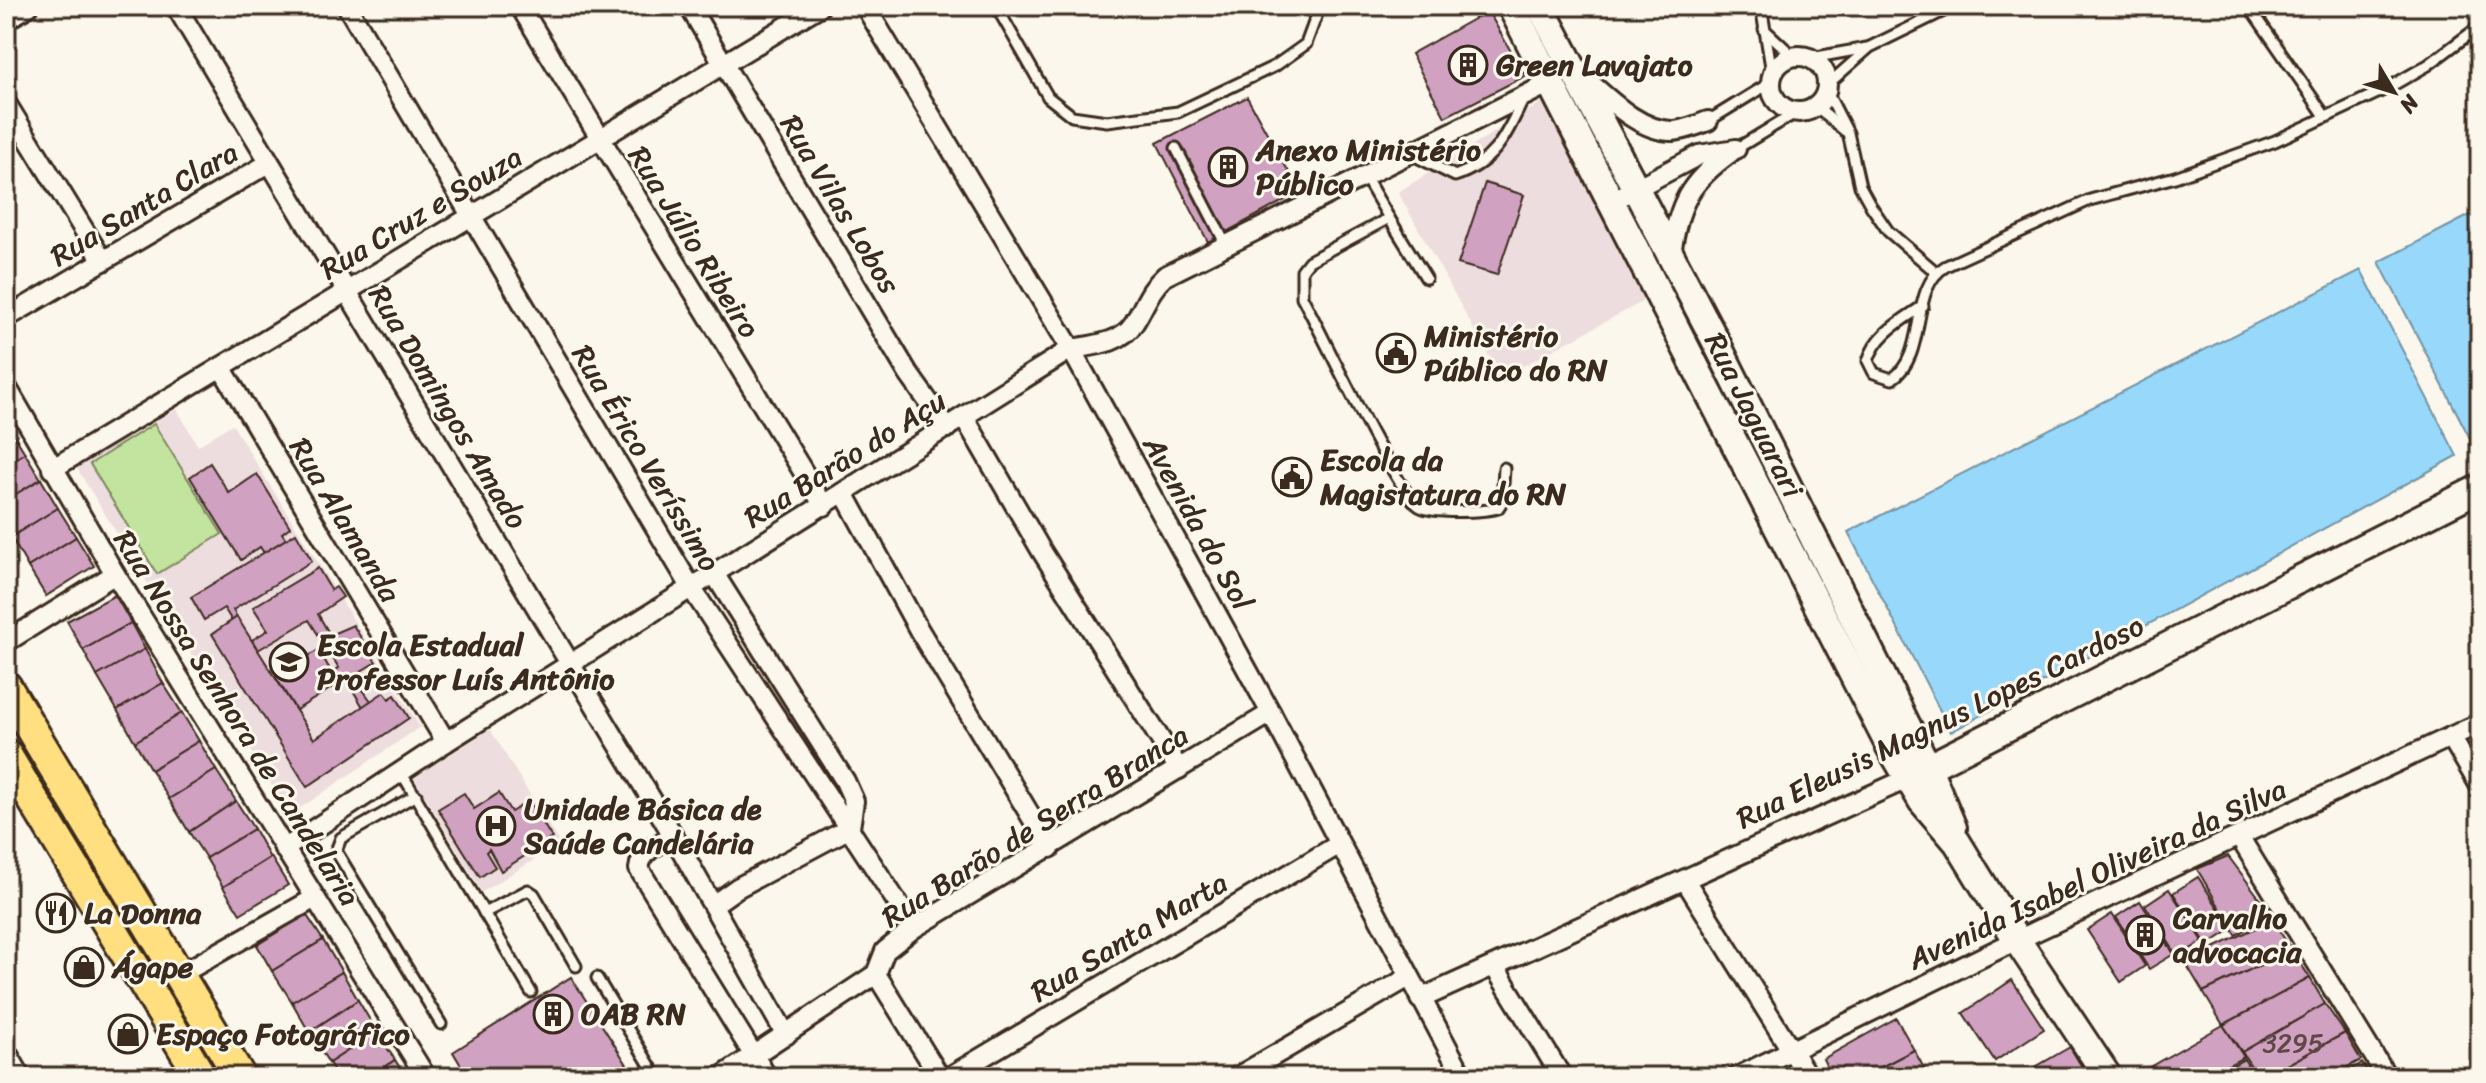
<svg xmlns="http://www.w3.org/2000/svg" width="2486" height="1083" font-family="Sriracha,sans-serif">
  <rect width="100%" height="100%" fill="#fbf7ec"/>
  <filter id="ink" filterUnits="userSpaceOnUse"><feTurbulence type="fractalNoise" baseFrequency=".0125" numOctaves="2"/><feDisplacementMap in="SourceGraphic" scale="16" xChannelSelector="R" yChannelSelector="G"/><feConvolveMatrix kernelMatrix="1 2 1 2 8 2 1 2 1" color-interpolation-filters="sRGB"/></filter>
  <g filter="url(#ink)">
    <g fill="#eedddf">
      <path d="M1547 99 1649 298 1501 378 1398 192Z"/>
      <path d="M177 409 198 446 232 424 420 727 290 815 76 467Z"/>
      <path d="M490 729 560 844 482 892 414 778Z"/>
    </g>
    <path fill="#c2e49e" stroke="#7e875e" stroke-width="2" d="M154 424 222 534 157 574 90 464Z"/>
    <g fill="#98d8fa" stroke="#7392a2" stroke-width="2">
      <path d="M2480 210V445L2475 448 2379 262Z"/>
      <path d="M2361 270 2457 456 1951 732 1848 532Z"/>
    </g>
    <g fill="#d0a1c1" stroke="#3b2a1e" stroke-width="2">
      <path d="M1488 11 1525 76 1445 117 1411 54Z"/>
      <path d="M1247 97 1300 192 1208 242 1157 143Z"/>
      <path d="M1485 183 1524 195 1497 275 1458 264Z"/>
      <path d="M6 422 25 453 6 465Z"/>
      <path d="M25 453 41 479 6 500V465Z"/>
      <path d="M210 463 229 493 257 474 290 527 282 533 286 539 264 553 260 547 241 560 190 477Z"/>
      <path d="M41 479 58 508 11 537 6 529V500Z"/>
      <path d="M58 508 76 537 28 567 11 537Z"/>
      <path d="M296 533 312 561 233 610 237 617 232 621 224 608 204 620 191 597Z"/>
      <path d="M76 537 94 566 46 596 28 567Z"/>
      <path d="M318 568 331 590 336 587 343 597 318 614 330 635 353 625 376 662 353 676 371 701 363 707 346 679 338 684 331 673 339 668 309 620 258 650 252 640 268 630 253 607Z"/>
      <path d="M115 595 131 623 83 650 67 621Z"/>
      <path d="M237 617 314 739 384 692 389 699 395 695 409 718 307 787 212 634Z"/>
      <path d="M131 623 145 649 97 676 83 650Z"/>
      <path d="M325 646 331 655 324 659 338 684 296 710 275 676Z"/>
      <path d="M145 649 163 683 117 710 97 676Z"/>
      <path d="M163 683 182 713 135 742 117 710Z"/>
      <path d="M182 713 199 741 151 770 135 742Z"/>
      <path d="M199 741 216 770 169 799 151 770Z"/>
      <path d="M216 770 236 801 189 832 169 799Z"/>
      <path d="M464 793 474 809 499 793 511 812 529 801 552 838 537 847 532 839 526 843 531 852 501 871 489 849 486 852 495 867 480 877 438 809Z"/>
      <path d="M236 801 254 829 206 858 189 832Z"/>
      <path d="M254 829 270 858 223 887 206 858Z"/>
      <path d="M2228 856 2273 916 2236 935 2197 869Z"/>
      <path d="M271 857 288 885 240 914 223 887Z"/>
      <path d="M2198 877 2232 929 2207 945 2173 893Z"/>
      <path d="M2169 889 2203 941 2178 957 2145 905Z"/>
      <path d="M2140 901 2174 954 2149 969 2116 917Z"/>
      <path d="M306 914 323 940 272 971 257 945Z"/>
      <path d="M2112 914 2145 966 2121 982 2087 930Z"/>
      <path d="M2272 920 2292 950 2203 992 2185 962Z"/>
      <path d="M323 940 342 972 292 1002 272 971Z"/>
      <path d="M2292 950 2310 978 2223 1025 2203 992Z"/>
      <path d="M342 972 358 1000 309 1032 292 1002Z"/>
      <path d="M571 977 635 1077H468L453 1052Z"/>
      <path d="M2310 978 2325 1004 2242 1052 2223 1025Z"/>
      <path d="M2012 980 2044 1029 1995 1061 1963 1013Z"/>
      <path d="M358 1000 377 1032 329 1063 309 1032Z"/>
      <path d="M2325 1004 2345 1033 2265 1077H2258L2242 1052Z"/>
      <path d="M1896 1018 1914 1050 1862 1077H1832L1823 1059Z"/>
      <path d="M2223 1025 2244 1057 2206 1077H2142L2139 1073Z"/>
      <path d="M377 1032 395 1060 369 1077H338L329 1063Z"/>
      <path d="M2345 1033 2361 1060 2329 1077H2265Z"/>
      <path d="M2070 1047 2088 1077H2018Z"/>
      <path d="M1914 1050 1929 1077H1862Z"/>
      <path d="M2244 1059 2255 1077H2211Z"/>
      <path d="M395 1060 406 1077H369Z"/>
      <path d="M2362 1063 2371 1077H2338Z"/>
    </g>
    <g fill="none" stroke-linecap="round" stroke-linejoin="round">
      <g stroke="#3b2a1e" stroke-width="15">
        <g id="lane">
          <path d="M1761 6 1772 73"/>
          <path d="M2249 6 2325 116"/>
          <path d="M1000 13 1048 97 1072 116 1107 121 1178 112 1275 66 1306 44 1320 6"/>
          <path d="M1764 29 1793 56"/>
          <path d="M1811 58 1867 48"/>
          <path d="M1827 85 1870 47 1954 6"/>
          <path d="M1826 90 1848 133 1860 186 1871 206 1888 231 1937 273"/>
          <path d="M1816 107 1845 131"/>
          <path d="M1708 121 1770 83"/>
          <path d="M1176 148 1226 245"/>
          <path d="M1736 149 1797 112"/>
          <path d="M1409 153 1455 176C1496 162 1506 135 1524 98"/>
          <path d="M1364 175 1389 218 1309 261 1302 270V297C1322 333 1395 490 1419 506 1431 514 1484 512 1498 508L1502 502 1504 468"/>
          <path d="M1389 218 1426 278"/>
          <path d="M1923 306C1901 321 1876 334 1868 361L1874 373 1892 379C1929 354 1908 288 1946 266L2090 200 2175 177 2275 141 2386 89 2428 65 2480 26"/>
          <path d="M401 772 531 992"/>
          <path d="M416 795 341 838 336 851 441 1024"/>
          <path d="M484 913 528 890 534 894 576 966"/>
          <path d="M597 978 657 1077"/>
        </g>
      </g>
      <g stroke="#3b2a1e" stroke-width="24">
        <g id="street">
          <path d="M176 6 674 837 786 1035"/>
          <path d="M347 6 692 589 914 928"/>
          <path d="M520 6 824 506"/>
          <path d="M689 6 908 373 947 428"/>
          <path d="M865 6 1071 349 1271 713 1463 1077"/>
          <path d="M6 20 29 6"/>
          <circle cx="1799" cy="84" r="28"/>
          <path d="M1582 76C1606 96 1638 131 1672 131 1683 131 1697 125 1708 121"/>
          <path d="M6 103 103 261"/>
          <path d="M1610 202 1699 155 1736 149"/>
          <path d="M1671 254C1678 205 1689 182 1730 153"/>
          <path d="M6 318 269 163"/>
          <path d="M221 367 446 742"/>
          <path d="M6 386 115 574 426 1077"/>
          <path d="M964 417 1041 550 1179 769"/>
          <path d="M52 469 820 6"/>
          <path d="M844 493 919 630 1050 848"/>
          <path d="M715 575 845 781 854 801 850 828"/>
          <path d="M6 642 115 574"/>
          <path d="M2451 737 2480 786"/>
          <path d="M674 837C658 844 641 850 639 869L767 1077"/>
          <path d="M2240 838 2387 1077"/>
          <path d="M284 849 446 742 1071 349C1093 345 1121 344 1134 323 1145 306 1149 290 1165 276L1550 83"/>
          <path d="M1685 880 1808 1077"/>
          <path d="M713 905 737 888 850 828"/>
          <path d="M1494 966 1562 1077"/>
          <path d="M876 974 940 1077"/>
          <path d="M179 975 315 898"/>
          <path d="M1420 999 1909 778"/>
          <path d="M6 1051 21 1077"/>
          <path d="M721 1077 876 974 885 951 914 928 1271 713"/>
          <path d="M949 1077 1338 845"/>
          <path d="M1237 1077 1409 977"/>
          <path d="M1737 1077 2017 940 2480 723"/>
        </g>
      </g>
      <g stroke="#3b2a1e" stroke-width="32">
        <g id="secondary">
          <path d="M1511 6 1890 747 1922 801 1957 842 2017 940 2108 1077"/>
          <path d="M1540 6 1714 338 1928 768 1953 828"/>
          <path d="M1915 774 2480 488"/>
        </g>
      </g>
      <g stroke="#3b2a1e" stroke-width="36">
        <g id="primary">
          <path d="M6 687 240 1077"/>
          <path d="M6 755 201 1077"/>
        </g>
      </g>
      <use href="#lane" stroke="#fbf7ec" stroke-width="9"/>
      <use href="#street" stroke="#fbf7ec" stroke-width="18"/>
      <use href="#secondary" stroke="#fbf7ec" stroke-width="26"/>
      <use href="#primary" stroke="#ffdf80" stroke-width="30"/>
    </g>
  </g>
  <defs>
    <g id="building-ring" transform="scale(2)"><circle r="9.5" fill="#fbf7ec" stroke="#3b2a1e" stroke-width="1.5"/><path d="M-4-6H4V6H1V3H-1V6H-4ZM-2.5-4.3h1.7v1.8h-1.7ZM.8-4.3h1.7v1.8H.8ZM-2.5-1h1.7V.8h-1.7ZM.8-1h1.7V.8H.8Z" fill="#3b2a1e"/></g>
    <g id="civic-ring" transform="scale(2)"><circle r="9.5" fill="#fbf7ec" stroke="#3b2a1e" stroke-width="1.5"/><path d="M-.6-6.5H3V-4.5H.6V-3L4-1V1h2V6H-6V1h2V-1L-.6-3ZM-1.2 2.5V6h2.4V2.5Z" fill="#3b2a1e"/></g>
    <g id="school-ring" transform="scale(2)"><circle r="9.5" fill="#fbf7ec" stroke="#3b2a1e" stroke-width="1.5"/><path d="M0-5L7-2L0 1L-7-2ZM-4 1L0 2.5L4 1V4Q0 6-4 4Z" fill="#3b2a1e"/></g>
    <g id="hospital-ring" transform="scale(2)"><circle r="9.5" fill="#fbf7ec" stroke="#3b2a1e" stroke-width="1.5"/><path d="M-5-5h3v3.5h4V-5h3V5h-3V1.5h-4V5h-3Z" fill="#3b2a1e"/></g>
    <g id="restaurant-ring" transform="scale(2)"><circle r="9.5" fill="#fbf7ec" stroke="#3b2a1e" stroke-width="1.5"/><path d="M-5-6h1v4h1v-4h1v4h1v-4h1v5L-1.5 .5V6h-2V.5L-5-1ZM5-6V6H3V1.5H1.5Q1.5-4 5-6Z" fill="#3b2a1e"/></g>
    <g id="shop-ring" transform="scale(2)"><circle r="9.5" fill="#fbf7ec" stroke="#3b2a1e" stroke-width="1.5"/><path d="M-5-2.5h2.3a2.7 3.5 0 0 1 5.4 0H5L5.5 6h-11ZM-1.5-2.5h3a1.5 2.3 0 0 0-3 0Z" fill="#3b2a1e"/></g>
  </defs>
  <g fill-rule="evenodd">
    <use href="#building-ring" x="1468" y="65"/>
    <use href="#building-ring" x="1228" y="167"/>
    <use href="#civic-ring" x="1396" y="353"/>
    <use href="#civic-ring" x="1292" y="477"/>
    <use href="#school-ring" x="289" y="662"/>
    <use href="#hospital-ring" x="496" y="826"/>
    <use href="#restaurant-ring" x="56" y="913"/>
    <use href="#building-ring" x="2145" y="935"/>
    <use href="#shop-ring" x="84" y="967"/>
    <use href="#building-ring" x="553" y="1014"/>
    <use href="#shop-ring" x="128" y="1034"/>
  </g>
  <g text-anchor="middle" stroke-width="6" stroke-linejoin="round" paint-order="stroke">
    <g font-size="26" fill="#604847">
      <text x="2293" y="1052">3295</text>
    </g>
    <g font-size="30" font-weight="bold" fill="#3b2a1e" stroke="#fbf7ec" text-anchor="start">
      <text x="1496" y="75">Green Lavajato</text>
      <text x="1256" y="160">Anexo Ministério<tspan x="1256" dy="34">Público</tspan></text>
      <text x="1424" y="346">Ministério<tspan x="1424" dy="34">Público do RN</tspan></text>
      <text x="1320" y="470">Escola da<tspan x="1320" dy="34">Magistatura do RN</tspan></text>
      <text x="317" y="655">Escola Estadual<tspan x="317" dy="34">Professor Luís Antônio</tspan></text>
      <text x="524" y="819">Unidade Básica de<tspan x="524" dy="34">Saúde Candelária</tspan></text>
      <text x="84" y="923">La Donna</text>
      <text x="2173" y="928">Carvalho<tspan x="2173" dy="34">advocacia</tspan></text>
      <text x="112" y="977">Ágape</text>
      <text x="581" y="1024">OAB RN</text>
      <text x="156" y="1044">Espaço Fotográfico</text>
    </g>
    <g font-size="30" fill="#3b2a1e" stroke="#fbf7ec">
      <text transform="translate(144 204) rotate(-31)" y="10">Rua Santa Clara</text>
      <text transform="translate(840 204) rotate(59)" y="10">Rua Vilas Lobos</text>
      <text transform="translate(421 213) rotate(-31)" y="10">Rua Cruz e Souza</text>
      <text transform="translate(694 242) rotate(58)" y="10">Rua Júlio Ribeiro</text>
      <text transform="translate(448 407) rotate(59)" y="10">Rua Domingos Amado</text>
      <text transform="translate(1754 415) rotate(63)" y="10">Rua Jaguarari</text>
      <text transform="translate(646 458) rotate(59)" y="10">Rua Érico Veríssimo</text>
      <text transform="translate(845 459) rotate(-32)" y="10">Rua Barão do Açu</text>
      <text transform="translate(345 520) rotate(59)" y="10">Rua Alamanda</text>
      <text transform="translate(1198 523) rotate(61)" y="10">Avenida do Sol</text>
      <text transform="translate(237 718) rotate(58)" y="10">Rua Nossa Senhora de Candelaria</text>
      <text transform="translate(1940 722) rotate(-26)" y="10">Rua Eleusis Magnus Lopes Cardoso</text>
      <text transform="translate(1035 826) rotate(-32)" y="10">Rua Barão de Serra Branca</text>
      <text transform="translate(2097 874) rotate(-25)" y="10">Avenida Isabel Oliveira da Silva</text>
      <text transform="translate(1129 937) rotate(-31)" y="10">Rua Santa Marta</text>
    </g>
  </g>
  <rect width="2486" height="1083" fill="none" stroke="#fbf7ec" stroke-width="32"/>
  <rect x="16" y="16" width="2454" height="1051" fill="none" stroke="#3b2a1e" stroke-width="3" filter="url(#ink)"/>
  <g transform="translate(2394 92) rotate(128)" stroke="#fbf7ec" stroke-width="6" paint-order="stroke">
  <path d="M0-6L14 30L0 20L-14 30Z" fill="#3b2a1e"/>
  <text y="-12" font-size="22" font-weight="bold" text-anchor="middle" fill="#3b2a1e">N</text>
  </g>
</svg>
